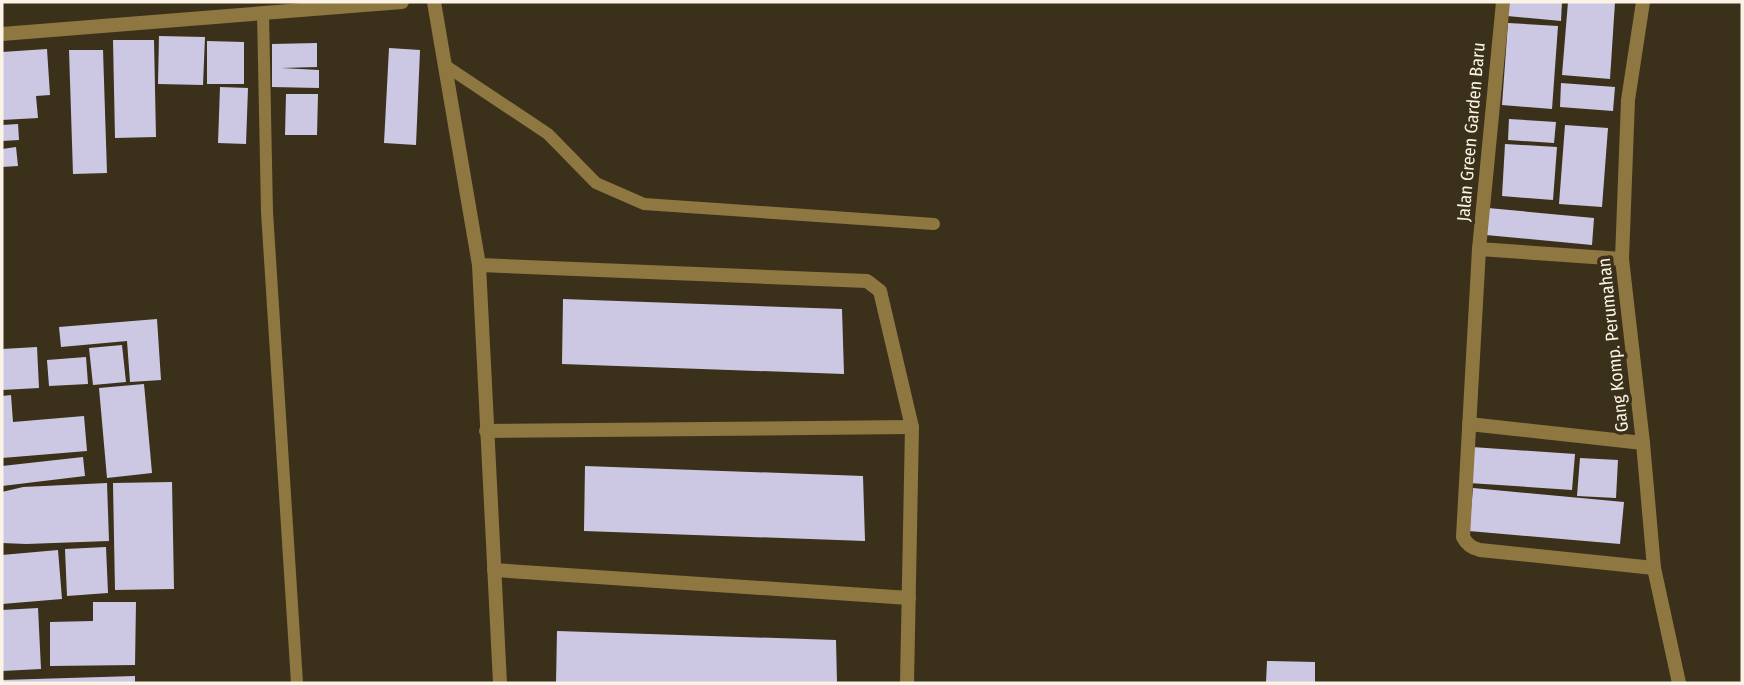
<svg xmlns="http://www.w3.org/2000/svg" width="1744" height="685" font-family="'Fira Sans Condensed',sans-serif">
  <rect width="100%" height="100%" fill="#3b311a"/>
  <g fill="#ccc8e4">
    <path d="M1508 2H1562L1561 21 1507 16Z"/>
    <path d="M1568 2H1615L1610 79 1562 75Z"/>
    <path d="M1508 23 1558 26 1552 109 1502 105Z"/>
    <path d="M159 36 205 37 203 85 158 84Z"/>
    <path d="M113 40H154L156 137 115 138Z"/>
    <path d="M207 41 244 42V84H207Z"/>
    <path d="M317 43V67L281 68 319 70V88L272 87V44Z"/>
    <path d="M389 48 420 50 416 145 384 143Z"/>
    <path d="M47 49 50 95 36 96 38 118 2 120V52Z"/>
    <path d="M69 50H103L107 173 73 174Z"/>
    <path d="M1561 83 1615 87 1613 111 1560 107Z"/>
    <path d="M220 87 248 88 246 144 218 143Z"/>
    <path d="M286 94H318L317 135H285Z"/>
    <path d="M1509 119 1556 122 1554 143 1508 140Z"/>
    <path d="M18 124 19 140 2 141V125Z"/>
    <path d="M1565 125 1608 128 1602 207 1559 204Z"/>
    <path d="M1505 144 1557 147 1553 200 1502 196Z"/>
    <path d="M16 147 18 166 2 167V149Z"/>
    <path d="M1488 208 1594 218 1592 245 1486 235Z"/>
    <path d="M563 299 842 309 844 374 562 364Z"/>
    <path d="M157 319 161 380 130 382 127 341 61 347 59 327Z"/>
    <path d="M122 345 126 382 93 385 89 348Z"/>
    <path d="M37 347 39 388 2 390V349Z"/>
    <path d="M86 357 88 384 49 386 47 360Z"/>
    <path d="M144 384 152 473 107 478 99 388Z"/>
    <path d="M11 395 13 422 84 416 87 451 2 458V396Z"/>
    <path d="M1472 447 1575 454 1572 490 1469 483Z"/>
    <path d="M83 457 85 476 2 486V466Z"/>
    <path d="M1580 458 1618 460 1616 498 1577 496Z"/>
    <path d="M585 466 863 476 865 541 584 531Z"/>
    <path d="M172 482 174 589 115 590 113 483Z"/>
    <path d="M107 483 109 541 26 544 2 543V492L23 487Z"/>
    <path d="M1473 488 1624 502 1620 544 1469 531Z"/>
    <path d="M106 547 108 593 67 596 65 549Z"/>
    <path d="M58 550 62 599 2 604V555Z"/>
    <path d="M93 602H136L135 665 50 666V622L93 621Z"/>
    <path d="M38 608 41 669 2 671V610Z"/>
    <path d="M557 631 836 640 837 683H556Z"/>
    <path d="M1267 661 1315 662V683H1266Z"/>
    <path d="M135 676V683H2V680Z"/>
  </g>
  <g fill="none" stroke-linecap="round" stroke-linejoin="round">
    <g stroke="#8f7741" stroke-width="12">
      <path d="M263 13 267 212 297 683"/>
      <path d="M446 66 548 134 596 183 644 204 934 224"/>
    </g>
    <g stroke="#8f7741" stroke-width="14">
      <path d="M434 2 479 265 500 683"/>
      <path d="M1503 2 1479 249 1622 259"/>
      <path d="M1643 2 1628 100 1622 259 1643 443 1654 568 1679 683"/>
      <path d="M1479 249 1463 537C1467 545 1472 548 1480 550L1654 568"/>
      <path d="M479 265 867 281 880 291 912 427 907 683"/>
      <path d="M1469 424 1643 443"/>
      <path d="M486 431 912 427"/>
      <path d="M494 570 909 598"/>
    </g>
    <path stroke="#8f7741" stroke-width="14" d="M2 34 402 2"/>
  </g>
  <g text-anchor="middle" stroke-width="7" stroke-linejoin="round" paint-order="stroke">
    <g font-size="18" fill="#fbf4e6" stroke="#3b311a">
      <text transform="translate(1471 132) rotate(-85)" y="6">Jalan Green Garden Baru</text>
      <text transform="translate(1613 345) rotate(-96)" y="6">Gang Komp. Perumahan</text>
    </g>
  </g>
  <rect width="1744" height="685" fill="none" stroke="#fbf4e6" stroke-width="7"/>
</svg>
